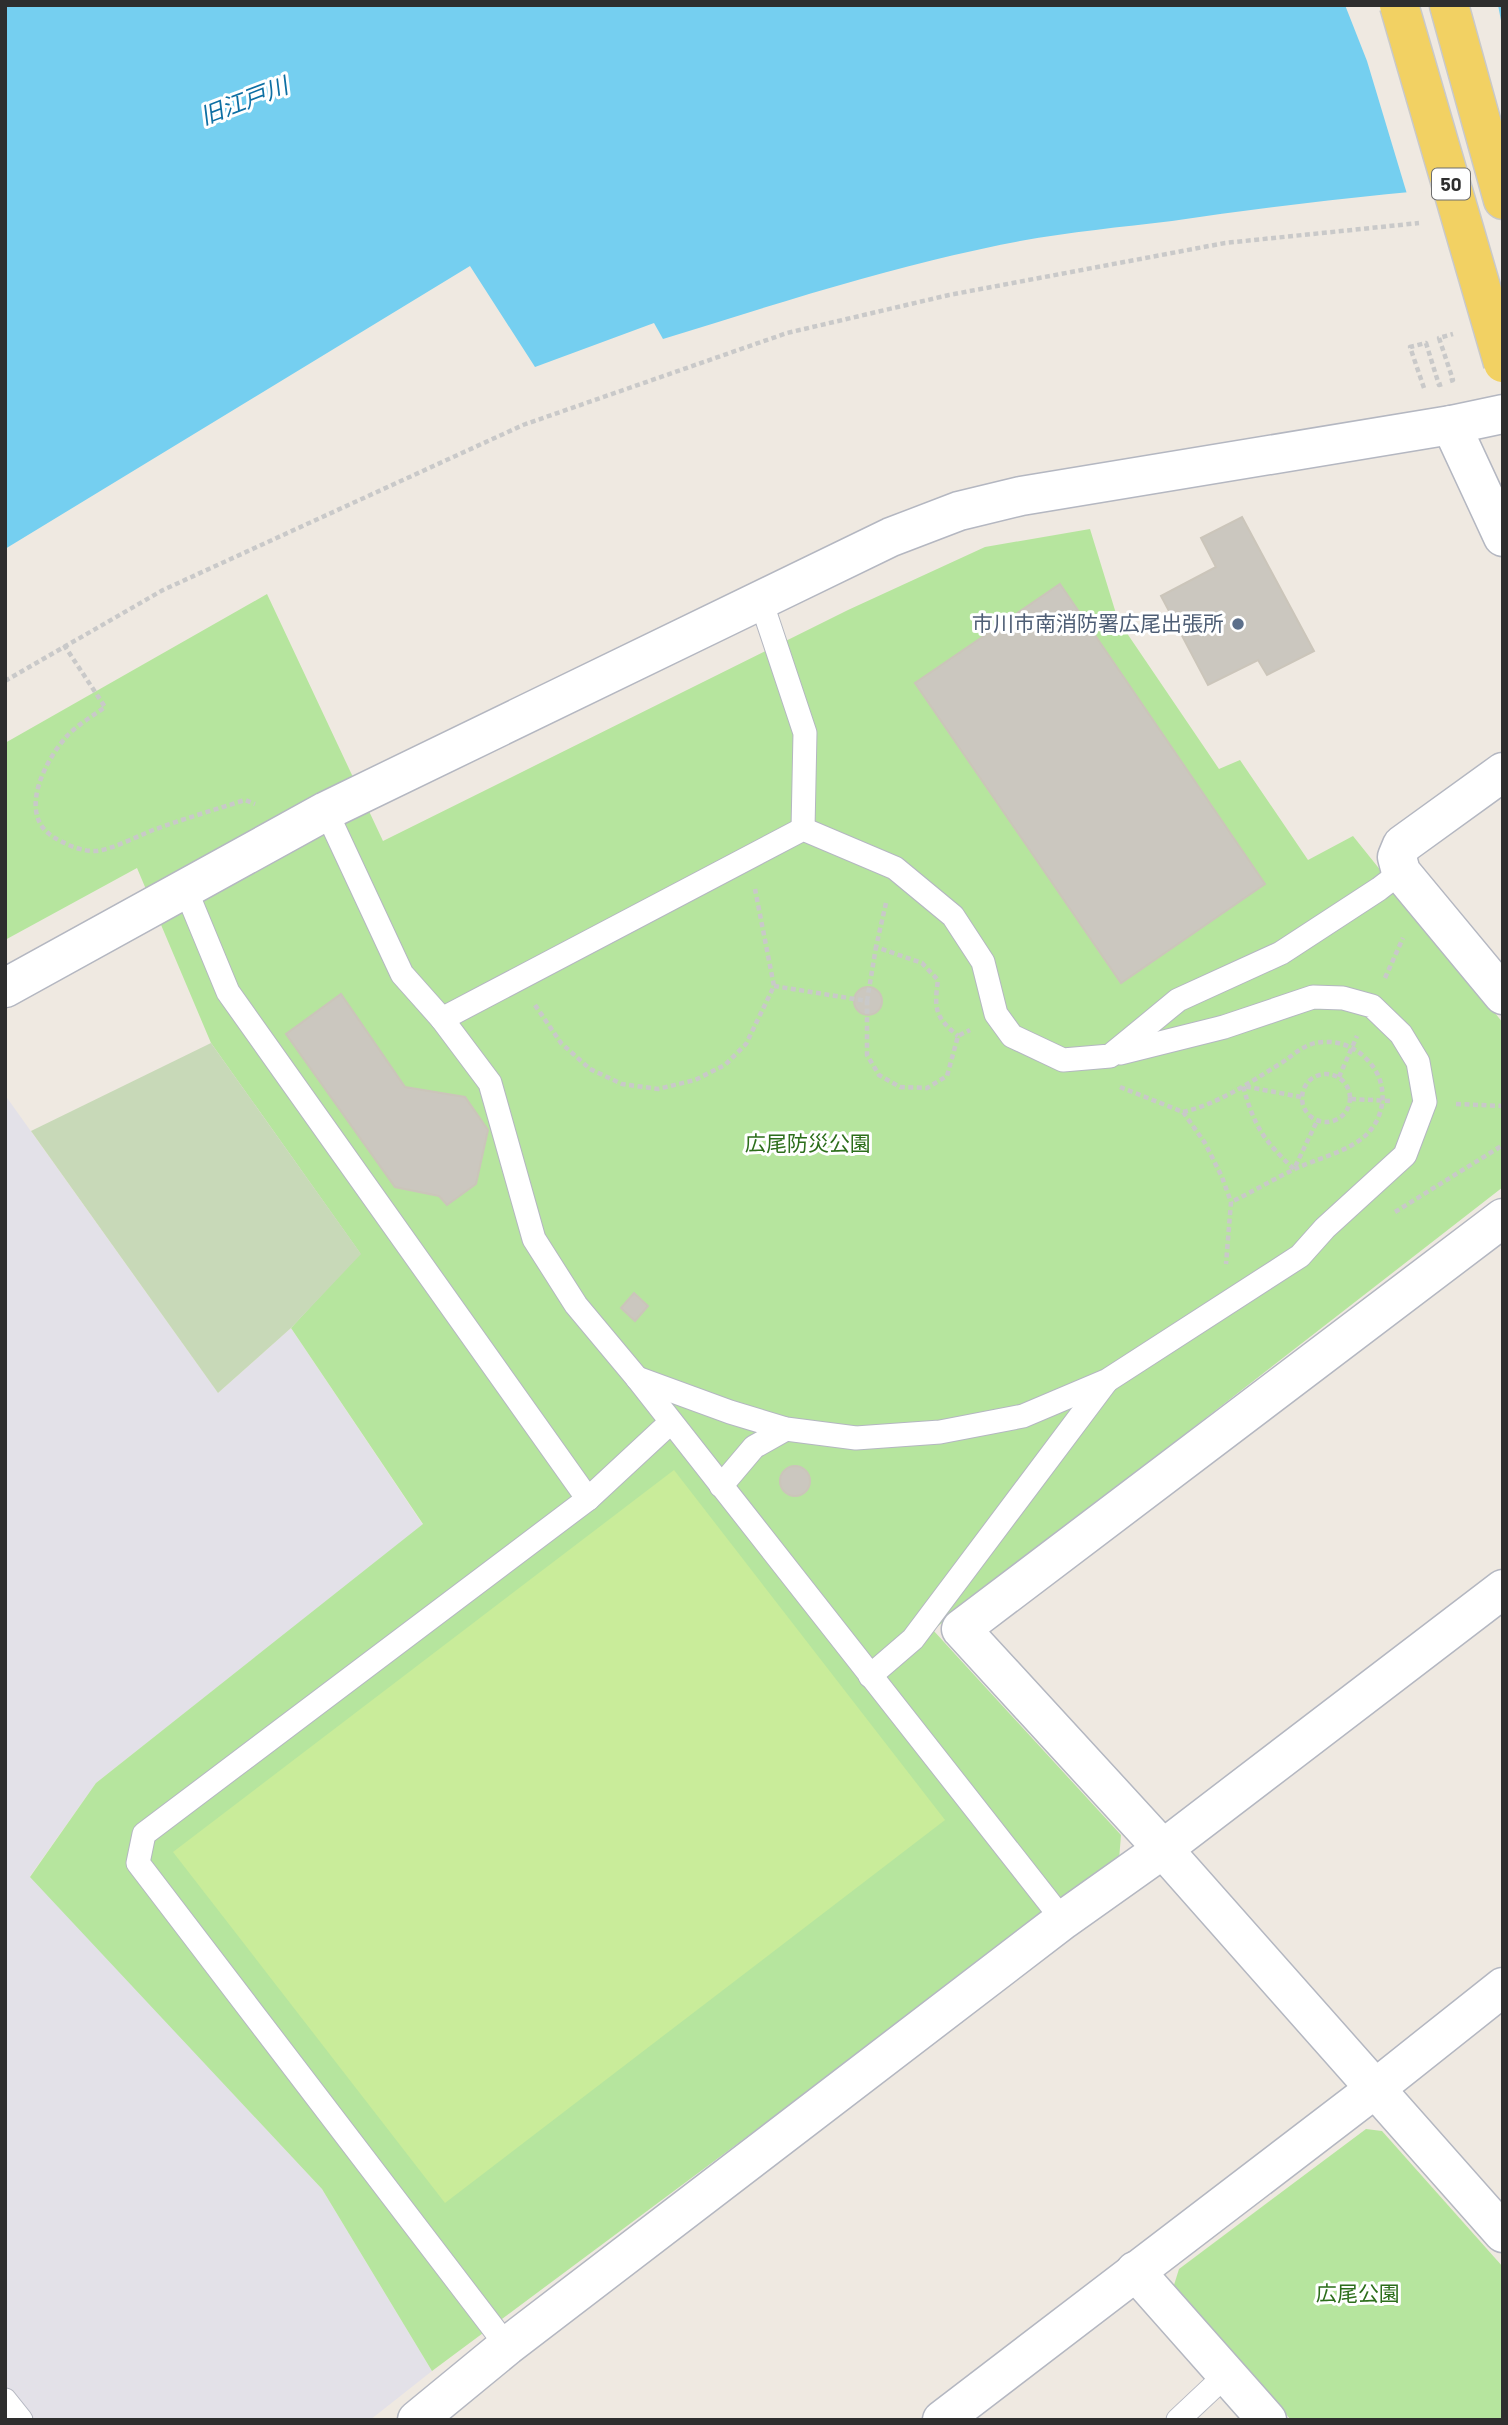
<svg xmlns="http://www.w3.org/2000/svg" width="1508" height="2425" font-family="Barlow,'Noto Sans JP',sans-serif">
  <rect width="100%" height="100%" fill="#efe9e1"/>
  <path fill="#e3e1e8" d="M5 1095 218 1393 291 1328 423 1525 96 1783 30 1876 322 2189 432 2371 370 2420H5Z"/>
  <g fill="#b6e59e">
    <path d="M1090 529 1118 620 1219 769 1240 760 1308 860 1353 836 1503 1023V1187L933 1630 1121 1835 1119 1860 432 2371 322 2189 30 1877 96 1783 423 1524 291 1328 360 1253 211 1043 137 868 5 940V743L267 594 383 841 848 610 985 547Z"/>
    <path d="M1366 2129 1382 2131 1503 2267V2420H1291L1174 2285 1179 2269Z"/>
  </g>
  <path fill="#c8d9b8" d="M211 1043 361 1254 291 1328 218 1393 31 1131Z"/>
  <path fill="#c9ec9a" d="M674 1470 945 1820 445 2203 173 1852Z"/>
  <path fill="#75cff0" d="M5 5H1503V184C1392 192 1282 205 1172 221 1121 227 1070 232 1020 241 898 264 780 303 663 339L654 323 535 367 470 266 5 549Z"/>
  <path fill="#efe9e1" d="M1345 5H1498L1503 31V187L1407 194 1367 61Z"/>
  <g fill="#cbc7bf" stroke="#cbc5ba" stroke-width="2">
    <path d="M1242 517 1314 651 1267 675 1258 660 1208 685 1161 596 1216 567 1201 538Z"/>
    <path d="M1060 584 1265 884 1121 983 915 683Z"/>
    <circle cx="868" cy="1001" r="14"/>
    <path d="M341 994 405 1087 465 1097 488 1130 476 1184 447 1205 439 1196 395 1187 286 1034Z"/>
    <path d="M634 1293 648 1306 635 1321 621 1308Z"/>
    <circle cx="795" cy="1481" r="15"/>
  </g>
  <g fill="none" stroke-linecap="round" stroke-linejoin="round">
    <g stroke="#b4b7c1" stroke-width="25">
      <g id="service">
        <path d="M761 601 805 733 803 829"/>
        <path d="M326 811 402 974 442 1019"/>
        <path d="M185 888 228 992 588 1499"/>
        <path d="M637 1378 730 1412 786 1429 856 1438 940 1432 1023 1416 1108 1380 1300 1256 1325 1228 1405 1155 1425 1102 1418 1062 1401 1034 1372 1006 1343 998 1313 997 1224 1027 1120 1053"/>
        <path d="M721 1486 754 1447 786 1429"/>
        <path d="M870 1676 913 1639 1106 1382"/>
        <path d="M1063 1920 637 1378 576 1305 534 1239 490 1083 442 1019 803 829 895 868 953 916 983 962 996 1014 1012 1036 1063 1060 1110 1056 1178 1000 1281 953 1379 889 1401 872"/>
        <path d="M507 2346 138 1863 144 1834 588 1499 671 1422"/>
        <path d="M5 2400 21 2420"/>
        <path d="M1178 2420 1227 2374"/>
      </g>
    </g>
    <g stroke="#b4b7c1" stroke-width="41">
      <g id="minor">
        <path d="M1503 414 1451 425 1503 537"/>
        <path d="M1503 772 1402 845 1397 857 1401 872 1503 995"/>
        <path d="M1503 1218 961 1629 1163 1849 1503 2233"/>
        <path d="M1135 2271 1267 2420"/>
        <path d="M417 2420 507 2346 1063 1920 1163 1849 1503 1589"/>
        <path d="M942 2420 1376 2088 1503 1987"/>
      </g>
    </g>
    <g stroke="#b4b7c1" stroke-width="41">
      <path id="tertiary" d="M5 988 326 811 891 537 959 511 1021 496 1451 425"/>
    </g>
    <g stroke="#c9c9c9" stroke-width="41">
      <path id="primary" d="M1449 5 1503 200"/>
    </g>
    <g stroke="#c9c9c9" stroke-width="4.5" stroke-dasharray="5 3.5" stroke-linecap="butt">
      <path d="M1450 381 1453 380 1439 338 1453 334"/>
      <path d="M1424 388 1410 347 1426 343 1439 385 1442 384"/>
      <path d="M64 645 105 707C93 716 77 725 67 736 46 759 17 813 52 836 64 844 82 852 97 851 113 849 138 836 153 830 183 819 214 810 245 800L255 804"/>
      <path d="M5 681 163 590 523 425 787 333 949 295 1225 243 1419 223"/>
      <path d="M886 903 876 947 922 963 938 980C934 1009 935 1017 958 1036"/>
      <path d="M1385 978 1403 938"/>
      <path d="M774 986 867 1001V1055L879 1075 900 1087 927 1088 947 1076 958 1036 970 1030"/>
      <path d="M867 1001 876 947"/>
      <path d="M535 1005 561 1043 590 1069 622 1084 658 1089 695 1080 725 1065 746 1044 774 986 755 889"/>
      <circle cx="1326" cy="1098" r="24"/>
      <path d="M1339 1077 1357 1036"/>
      <path d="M1120 1087 1183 1112 1205 1143 1222 1177 1231 1202 1226 1264"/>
      <path d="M1301 1097 1243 1086C1254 1126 1264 1141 1294 1169L1317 1121"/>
      <path d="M1351 1099 1392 1101"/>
      <path d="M1456 1104 1503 1106"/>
      <path d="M1183 1112C1217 1104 1248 1084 1278 1065 1295 1055 1304 1042 1325 1042 1345 1041 1363 1052 1374 1068 1381 1078 1384 1093 1382 1104 1375 1149 1327 1153 1293 1170 1272 1180 1252 1192 1231 1202"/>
      <path d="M1395 1212 1503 1145"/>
    </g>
    <use href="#service" stroke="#fff" stroke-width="23"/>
    <use href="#minor" stroke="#fff" stroke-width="38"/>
    <use href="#tertiary" stroke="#fff" stroke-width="38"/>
    <use href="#primary" stroke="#f2d163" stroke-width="38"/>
    <g stroke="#c9c9c9" stroke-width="41" stroke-linecap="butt">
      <path id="primary-bridge" d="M1399 5 1503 363"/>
    </g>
    <use href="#primary-bridge" stroke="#f2d163" stroke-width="38"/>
  </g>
  <circle fill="#5c6f8a" stroke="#fff" stroke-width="2.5" cx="1238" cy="624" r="7"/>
  <g text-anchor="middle" stroke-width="6" stroke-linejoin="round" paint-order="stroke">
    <rect fill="#fff" stroke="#6d6d6d" stroke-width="2" x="1432" y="168.5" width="38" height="31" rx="5"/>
    <g font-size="19" font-weight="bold" fill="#2e2e2e">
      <text x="1451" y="191">50</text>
    </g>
    <g font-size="21" fill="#4e5e75" stroke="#fff" text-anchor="end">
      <text x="1224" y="631">市川市南消防署広尾出張所</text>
    </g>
    <g font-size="21" fill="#2c6e1b" stroke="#fff">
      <text x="808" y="1151">広尾防災公園</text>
      <text x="1358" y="2301">広尾公園</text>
    </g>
    <g font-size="23" font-style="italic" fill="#0d6fa3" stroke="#fff">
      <text transform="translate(244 101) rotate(-21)" y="8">旧江戸川</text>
    </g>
  </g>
  <rect width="1508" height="2425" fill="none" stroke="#2e2e2e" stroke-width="14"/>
</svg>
